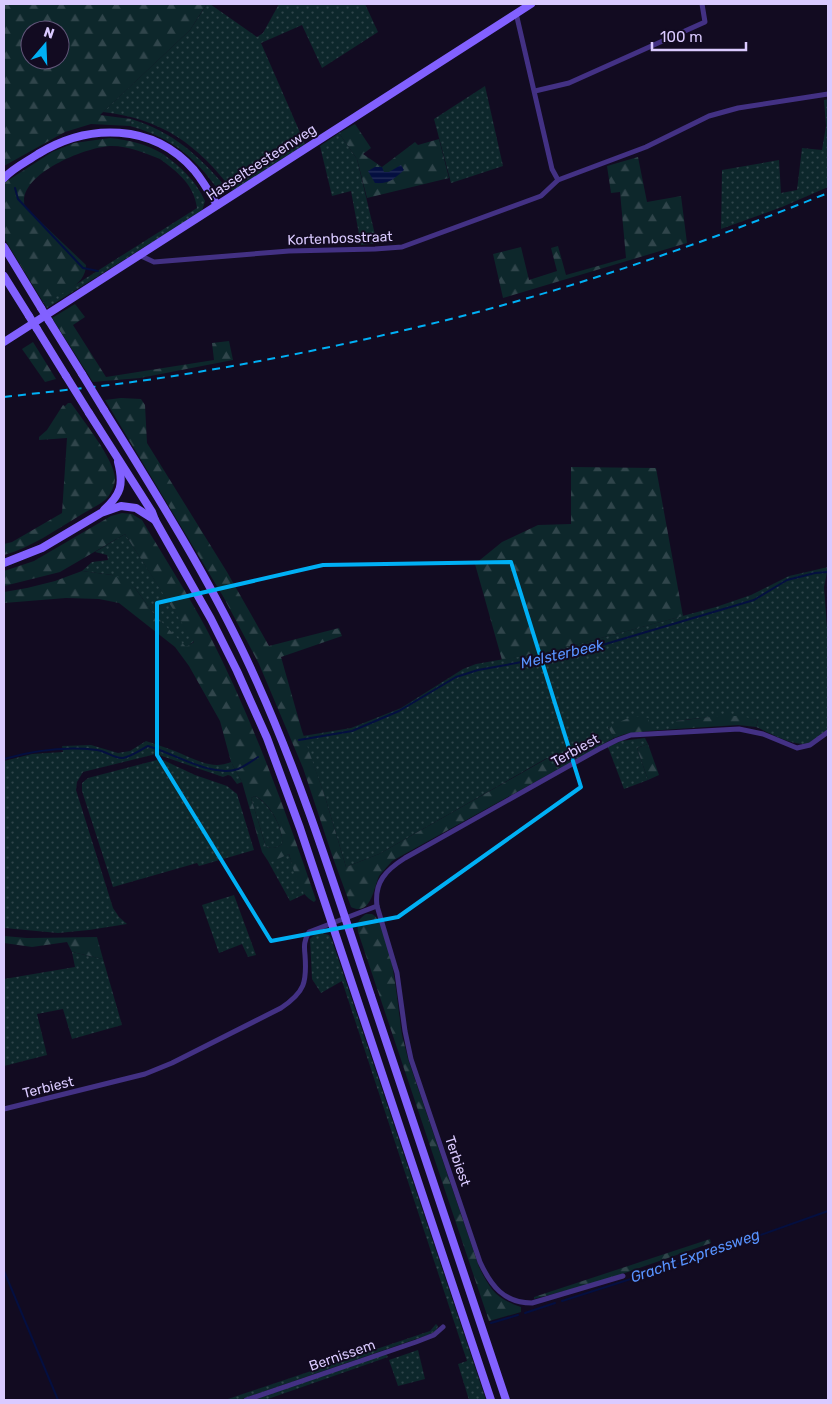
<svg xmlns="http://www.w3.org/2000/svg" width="832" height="1404" font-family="Rubik,sans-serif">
  <defs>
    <pattern id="grass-dots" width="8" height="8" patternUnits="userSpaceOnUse" patternTransform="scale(1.25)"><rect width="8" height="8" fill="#0d272b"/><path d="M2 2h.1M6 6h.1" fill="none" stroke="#30454b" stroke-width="1.8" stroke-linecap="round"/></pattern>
    <pattern id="forest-firs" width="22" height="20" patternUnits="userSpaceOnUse" patternTransform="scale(1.25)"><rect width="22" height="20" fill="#0d272b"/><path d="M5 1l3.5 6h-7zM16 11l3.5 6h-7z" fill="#30454b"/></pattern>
    <pattern id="water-rules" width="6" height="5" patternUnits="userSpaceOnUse" patternTransform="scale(1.25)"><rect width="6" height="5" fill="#040f40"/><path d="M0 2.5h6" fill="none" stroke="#28315d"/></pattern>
  </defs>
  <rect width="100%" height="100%" fill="#120b21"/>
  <g fill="url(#grass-dots)">
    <path d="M207 4H210L257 37 263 33 279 4H365L378 32 322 68 302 25 261 43 305 144 233 191C197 144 162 119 103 112L190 30Z"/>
    <path d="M485 86 503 166 451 183 434 119Z"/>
    <path d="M828 99V187L782 207 721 229 722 170 779 160 781 193 797 190 802 148 822 150 826 126 824 100Z"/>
    <path d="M131 119C173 132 197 154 226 187V190L224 192 220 191C214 185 210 179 205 173 183 147 161 135 130 126Z"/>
    <path d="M339 133 357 159 377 243 361 245 351 191 332 196 320 146Z"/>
    <path d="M163 154C181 167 196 181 205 201L202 211 47 308 43 302 64 292 197 208C194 185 178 172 160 159Z"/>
    <path d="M125 534 194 641 186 648 153 613 135 588 112 575 82 571 92 562 108 560 107 555 95 552Z"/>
    <path d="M828 567 824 587 828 641V729C822 733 815 740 809 743 796 748 768 732 756 727L758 720C729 715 706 717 676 721V729L649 731V718L608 727 614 738 555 771 547 758 379 854 346 867 325 797 303 736 351 728 401 708 463 669 476 664 556 650 716 607 751 595 789 576Z"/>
    <path d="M645 738 648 744 637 748 648 780 624 789 608 747 621 741Z"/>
    <path d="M146 741C155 744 164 747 172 750 192 757 210 771 231 762L242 782 237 784 231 776 228 775 223 777 156 754 83 772 77 782 76 790 113 908 119 917 127 924 89 930 58 933 4 928V761L32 754 63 752 62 746 91 745 118 753 130 751Z"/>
    <path d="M157 760H163L195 775 227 786 237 794 254 850 199 866 197 863 113 887 82 791V783L88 778Z"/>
    <path d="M255 796C269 803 284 828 282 844 277 848 273 849 266 847L251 798Z"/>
    <path d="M289 854 297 879 305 894 290 901 268 861H271Z"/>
    <path d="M234 895 256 955 248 957 242 944 219 953 202 905Z"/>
    <path d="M320 932 329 935 332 940 486 1400H469L458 1364 467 1361 342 981 321 993 312 979 310 939 316 933Z"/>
    <path d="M72 952 103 959 122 1025 72 1039 63 1009 37 1014 47 1055 4 1066V979L75 967Z"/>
    <path d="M436 1324 438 1326 436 1331 428 1335 239 1400H225L430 1331Z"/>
    <path d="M418 1350 425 1379 398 1386 389 1360Z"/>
    <path d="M386 1354 388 1357 265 1400H253Z"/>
  </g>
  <g fill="url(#forest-firs)" fill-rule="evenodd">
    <path d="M4 4H204L206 5 190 30 100 115 131 119 130 126 91 124 65 132 4 166ZM30 30H60V60H30Z"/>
    <path d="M355 124 371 148 363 154 382 167 415 142 418 145 439 139 449 178 367 198 357 159 339 133Z"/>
    <path d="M110 138C129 140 146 144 163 154L160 159C145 153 128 146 112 146 87 146 15 175 25 207L86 265C86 286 59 295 43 302L4 238V183L52 152 74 143Z"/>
    <path d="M638 157 647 202 681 196 687 243 503 298 493 254 521 247 529 280 557 271 551 248 558 246 566 275 626 258 620 192 611 193 607 166Z"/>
    <path d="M75 304 85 317 73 325 106 377 214 360 212 343 229 341 233 360 140 378 93 382 52 318Z"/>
    <path d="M33 342 56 379 45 382 22 349Z"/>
    <path d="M121 398 141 399 145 405 147 443 227 572 269 646 339 628 342 636 281 657 302 731 325 797 346 867 379 854 548 758 555 771 392 861C388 866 383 871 379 876 374 887 371 917 351 907L332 855 303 768 259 664 224 598 105 400Z"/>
    <path d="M68 403H71C82 419 115 460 115 479 115 485 111 493 108 497 101 505 88 510 79 516 54 531 32 547 4 555V544L12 542 62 513 67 438 39 440V437L47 430 63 405 65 406Z"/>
    <path d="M571 467 656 468 683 616 556 650 502 660 475 564 502 542 538 525 571 524Z"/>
    <path d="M122 513 132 514 142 520C164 557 188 594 208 632 252 718 285 809 316 900L314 902C298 894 294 870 289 854L271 862 268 861 262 852 242 782 231 762 220 721 189 666 175 647 119 603 99 599 66 598 4 603V592L27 588 55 581 82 571 112 575 123 579 135 588 153 613 186 647 194 642 125 534 60 572 4 586V571L34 561 111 516ZM255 796C269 802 284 828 282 844 277 848 273 849 266 847L251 798Z"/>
    <path d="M633 716 649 718V731L625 734 614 738 608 727Z"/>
    <path d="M719 716H741L758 720 756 727 738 725 676 729V721Z"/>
    <path d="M648 744 659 775 648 780 637 748Z"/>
    <path d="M366 914H372C391 924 398 1006 401 1028 402 1038 406 1049 408 1059L479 1267C490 1289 496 1299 521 1307V1312L489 1321 358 932C357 923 358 919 366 914Z"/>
    <path d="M4 936 27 938 97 937 103 959 72 952 67 942 32 947 4 943Z"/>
    <path d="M710 1239 711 1243 602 1281 534 1299V1297Z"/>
  </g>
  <path fill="url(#water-rules)" d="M401 165 404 170C394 179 389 184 375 183L368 171 375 167H382L384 172H389Z"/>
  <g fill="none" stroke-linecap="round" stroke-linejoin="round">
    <g stroke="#040f40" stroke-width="2">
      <path d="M15 188 18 199 83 268 98 271"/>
      <path d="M299 740 352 731 399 711 456 677 478 670 582 651 754 600 787 580 815 573 828 572"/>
      <path d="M4 759C35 750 65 746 97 750 106 751 115 759 123 758 132 756 140 750 148 746 173 753 212 778 238 769 245 766 252 761 258 757"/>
      <path d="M4 1271 58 1400"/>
      <path d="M562 1301 693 1259 828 1211"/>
      <path d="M525 1313 555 1303"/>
      <path d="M491 1323 518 1315"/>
    </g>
    <g stroke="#433184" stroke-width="5">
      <path d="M516 13 552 169 558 180"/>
      <path d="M535 91 569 83 705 22 702 4"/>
      <path d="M139 255 154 262 289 251 375 249 402 247 541 196 558 180 646 147 709 116 738 108 828 94"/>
      <path d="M4 1109 145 1074 172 1063 281 1008C305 992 307 982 305 955 304 946 304 940 309 932L377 906"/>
      <path d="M623 1276 532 1303C504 1303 491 1286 480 1262L411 1059 405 1031 397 973 377 906C374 882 386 870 405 858L599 749 617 740 631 735 739 729 763 734 797 748 810 745 828 732"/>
      <path d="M246 1400 416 1342 434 1335 443 1327"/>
    </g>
    <g stroke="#8261ff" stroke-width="8">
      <path d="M4 178C13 168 26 162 38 154 88 123 153 123 194 170 203 181 210 193 217 205"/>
      <path d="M4 247 41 308"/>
      <path d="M4 276 29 316"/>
      <path d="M49 321 82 374"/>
      <path d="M37 329 66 376"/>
      <path d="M4 342 531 4"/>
      <path d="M104 410C159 499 215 587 257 682 303 784 336 891 371 996 416 1131 461 1266 506 1400"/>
      <path d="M89 413 152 512 155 520 211 619 237 671 267 738 300 828 491 1400"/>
      <path d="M104 510C121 494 124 485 118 462"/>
      <path d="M4 563 42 548 101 513 121 506 136 508 155 520"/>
    </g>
    <path stroke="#00b0f5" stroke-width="2" stroke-dasharray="8 6" stroke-linecap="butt" d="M4 397C65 390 126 384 186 374 265 361 344 345 422 326 561 293 696 246 828 193"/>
    <g stroke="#8261ff" stroke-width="8">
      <path d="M41 308 49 321"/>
      <path d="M29 316 37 329"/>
      <path d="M82 374 104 410"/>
      <path d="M66 376 89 413"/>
    </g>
  </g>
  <path fill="none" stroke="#00b0f5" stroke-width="4" stroke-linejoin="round" d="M511 562 581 787 398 917 271 941 157 755V603L323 565Z"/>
  <g text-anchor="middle" stroke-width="4" stroke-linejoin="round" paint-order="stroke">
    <g font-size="14" fill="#dacaff" stroke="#120b21">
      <text transform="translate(261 162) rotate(-33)" y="5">Hasseltsesteenweg</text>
      <text transform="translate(340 238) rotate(-2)" y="5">Kortenbosstraat</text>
      <text transform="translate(575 750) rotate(-29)" y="5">Terbiest</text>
      <text transform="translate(48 1087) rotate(-14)" y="5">Terbiest</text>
      <text transform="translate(458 1161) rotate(71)" y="5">Terbiest</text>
      <text transform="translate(342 1355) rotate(-19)" y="5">Bernissem</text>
    </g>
    <g font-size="15" font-style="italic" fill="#5893ff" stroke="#120b21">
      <text transform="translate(562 654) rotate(-13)" y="5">Melsterbeek</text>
      <text transform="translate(695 1256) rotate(-19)" y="5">Gracht Expressweg</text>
    </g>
  </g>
  <rect width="832" height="1404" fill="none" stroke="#dacaff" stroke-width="10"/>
  <g transform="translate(45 45) rotate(19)"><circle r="24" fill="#120b21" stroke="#62577a"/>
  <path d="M0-4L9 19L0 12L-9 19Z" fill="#00b0f5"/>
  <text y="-8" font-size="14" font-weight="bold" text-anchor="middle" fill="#dacaff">N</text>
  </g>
  <path d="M652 42v8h94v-8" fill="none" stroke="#dacaff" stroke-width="2.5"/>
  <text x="660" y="42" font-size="15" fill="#dacaff" stroke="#120b21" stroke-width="4" paint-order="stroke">100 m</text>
</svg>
